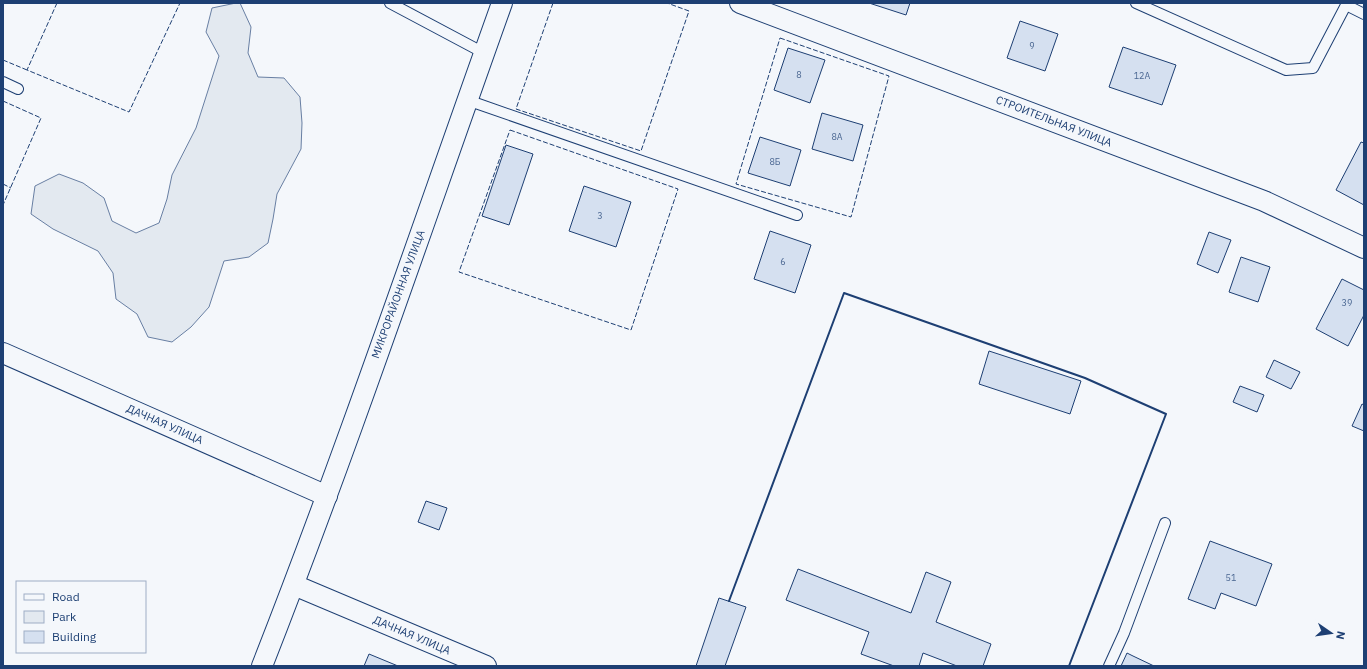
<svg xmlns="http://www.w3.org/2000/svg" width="1367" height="669" font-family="'IBM Plex Sans',sans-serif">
  <rect width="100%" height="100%" fill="#f4f7fb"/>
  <path fill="#e3e9f0" stroke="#687fa3" d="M236 3H240L251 27 248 53 258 77 284 78 300 97 302 123 301 149 277 194 273 219 268 243 249 257 224 261 209 307 191 327 172 342 148 337 137 314 116 299 113 273 98 251 53 229 31 214 35 186 59 174 83 183 104 198 112 221 136 233 159 223 167 199 172 175 196 128 219 56 206 32 212 8Z"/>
  <g fill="#d5e0f0" stroke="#1d3f73">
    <path d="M869 3H910L906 15Z"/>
    <path d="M1020 21 1058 34 1045 71 1007 58Z"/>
    <path d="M1123 47 1176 65 1162 105 1109 87Z"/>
    <path d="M788 48 825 60 810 103 774 90Z"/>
    <path d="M822 113 863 125 853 161 812 149Z"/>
    <path d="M760 137 801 150 790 186 748 173Z"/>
    <path d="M1361 142 1364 143V205L1336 190Z"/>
    <path d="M506 145 533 154 509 225 482 216Z"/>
    <path d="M584 186 631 202 616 247 569 231Z"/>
    <path d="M770 231 811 245 795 293 754 279Z"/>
    <path d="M1209 232 1231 240 1218 273 1197 264Z"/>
    <path d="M1241 257 1270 267 1258 302 1229 292Z"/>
    <path d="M1342 279 1364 290V315L1348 346 1316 329Z"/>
    <path d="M989 351 1081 381 1070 414 979 384Z"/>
    <path d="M1274 360 1300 372 1291 389 1266 377Z"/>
    <path d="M1240 386 1264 395 1257 412 1233 402Z"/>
    <path d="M1362 404 1364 405V431L1352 426Z"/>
    <path d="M426 501 447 508 439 530 418 522Z"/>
    <path d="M1210 541 1272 564 1256 606 1221 593 1215 609 1188 599Z"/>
    <path d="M798 569 911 613 926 572 951 582 936 622 991 644 983 666H957L923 653 919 666H894L861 654 869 632 786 600Z"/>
    <path d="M719 598 746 607 725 666H696Z"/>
    <path d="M1127 653 1133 656 1154 666H1121Z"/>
    <path d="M369 654 398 666H364Z"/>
  </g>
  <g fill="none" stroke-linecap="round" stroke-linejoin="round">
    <g stroke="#1d3f73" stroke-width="12">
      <g id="lane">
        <path d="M390 3 484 53"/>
        <path d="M1136 3 1286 70 1313 68 1346 5 1364 14"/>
        <path d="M3 82 18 89"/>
        <path d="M467 100 797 215"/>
        <path d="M1109 666 1124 633 1165 523"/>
      </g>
    </g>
    <g stroke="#1d3f73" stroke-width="22">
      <g id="street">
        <path d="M740 3 1264 201 1364 248"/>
        <path d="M3 353 327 496"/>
        <path d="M294 585 486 666"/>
        <path d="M262 666C348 447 423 224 502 3"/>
      </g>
    </g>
    <use href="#lane" stroke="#f4f7fb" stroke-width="10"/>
    <use href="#street" stroke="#f4f7fb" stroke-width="20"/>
    <g stroke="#1d3f73" stroke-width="1" stroke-dasharray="5 2" stroke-linecap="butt">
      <path d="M57 3 27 70 129 112 180 3"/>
      <path d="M553 3 516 109 641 151 689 11 667 3"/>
      <path d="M780 38 889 76 851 217 736 184Z"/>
      <path d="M3 60 27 70"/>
      <path d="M3 101 41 118 3 205"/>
      <path d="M510 130 678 189 631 330 459 272Z"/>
      <path d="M3 184 11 188"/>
    </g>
    <path stroke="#1d3f73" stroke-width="2" d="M729 601 844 293 1085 378 1166 414 1069 666"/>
  </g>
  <g text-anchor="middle" stroke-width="3" stroke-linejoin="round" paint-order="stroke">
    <g font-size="9" fill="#4b6792">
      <text x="1032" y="49">9</text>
      <text x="799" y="78">8</text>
      <text x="1142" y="79">12А</text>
      <text x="837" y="140">8А</text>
      <text x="775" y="165">8Б</text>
      <text x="600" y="219">3</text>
      <text x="783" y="265">6</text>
      <text x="1347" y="306">39</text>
      <text x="1231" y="581">51</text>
    </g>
    <g font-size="11" fill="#1d3f73" stroke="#f4f7fb">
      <text transform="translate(1054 121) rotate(21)" y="4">СТРОИТЕЛЬНАЯ УЛИЦА</text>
      <text transform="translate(398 294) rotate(-70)" y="4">МИКРОРАЙОННАЯ УЛИЦА</text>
      <text transform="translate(165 424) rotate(24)" y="4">ДАЧНАЯ УЛИЦА</text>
      <text transform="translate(412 635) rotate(23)" y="4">ДАЧНАЯ УЛИЦА</text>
    </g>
  </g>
  <rect width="1367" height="669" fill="none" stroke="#1d3f73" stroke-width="8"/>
  <rect x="16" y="581" width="130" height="72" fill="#f4f7fb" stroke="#9eadc5"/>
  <rect x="24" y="594" width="20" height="6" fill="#f4f7fb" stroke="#9eadc5"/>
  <text x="52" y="601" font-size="12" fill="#1d3f73">Road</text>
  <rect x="24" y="611" width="20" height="12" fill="#e3e9f0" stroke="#9eadc5"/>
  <text x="52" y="621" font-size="12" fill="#1d3f73">Park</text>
  <rect x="24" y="631" width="20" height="12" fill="#d5e0f0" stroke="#9eadc5"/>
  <text x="52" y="641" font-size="12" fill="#1d3f73">Building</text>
  <g transform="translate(1331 633) rotate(103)" stroke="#f4f7fb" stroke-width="3" paint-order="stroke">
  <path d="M0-3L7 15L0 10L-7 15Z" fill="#1d3f73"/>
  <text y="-6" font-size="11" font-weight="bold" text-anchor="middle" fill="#1d3f73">N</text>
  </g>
</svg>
